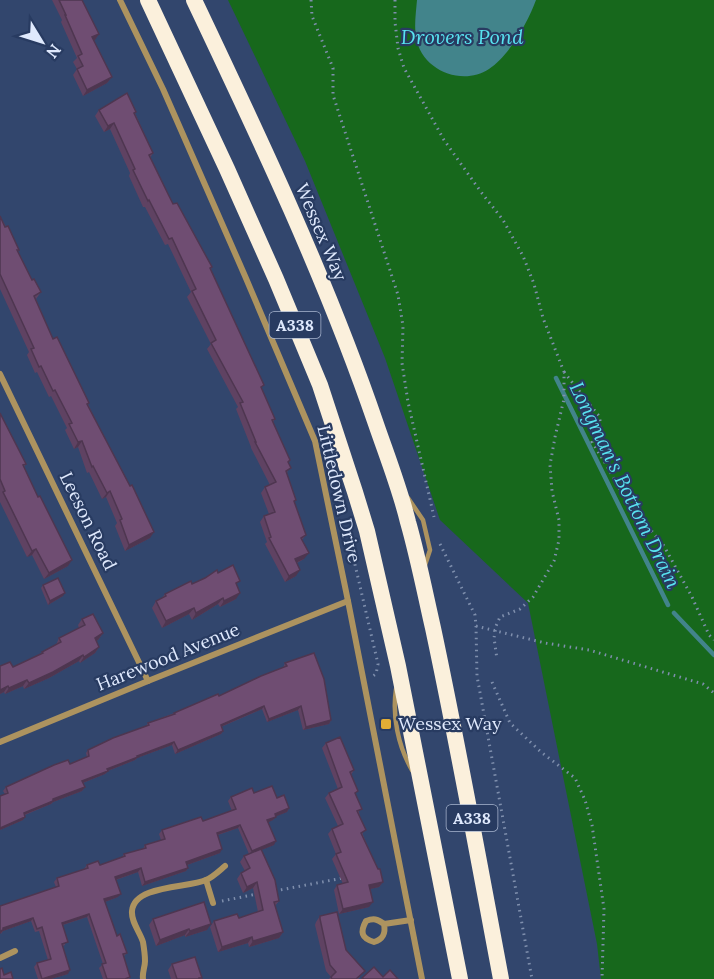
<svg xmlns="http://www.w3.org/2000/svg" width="714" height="979" font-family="Lora,serif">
  <rect width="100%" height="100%" fill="#32466d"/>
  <path fill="#17681c" d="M228 0H714V979H601L597 944 528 603 440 520 385 358 305 161Z"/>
  <path fill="#42848b" d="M417 0H536C528 22 509 56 489 69 462 87 421 70 416 37 414 26 416 12 417 0Z"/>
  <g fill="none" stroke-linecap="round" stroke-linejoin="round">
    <g stroke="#42848b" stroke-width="4.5">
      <path d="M556 378 668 605"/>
      <path d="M674 613 714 655"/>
    </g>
    <g stroke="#7f8fad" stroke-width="3" stroke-dasharray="1.5 4.5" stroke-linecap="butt">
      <path d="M311 0 312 16 333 68V95L398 295 403 326 402 363 408 402 434 517"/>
      <path d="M395 0V22L398 48 404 68 444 140 481 192 503 220 523 256 534 284 543 318 564 372V399L555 437 550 465 552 491 559 520V540L554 561 533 597 520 609 500 617 496 626 494 638 497 659"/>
      <path d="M564 372 599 416 601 425 592 442 607 466 626 500 664 546 692 597 709 635 714 640"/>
      <path d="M440 544 475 615 476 626 477 676 532 979"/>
      <path d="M349 548 351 549 353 556 378 664 376 674 373 676"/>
      <path d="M476 626 545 643 589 650 703 684 714 693"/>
      <path d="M492 682 510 723 541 752 575 778 585 800 592 825 604 909 602 979"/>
      <path d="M275 891 343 878"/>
      <path d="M222 901 257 894"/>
    </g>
    <g stroke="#ad935f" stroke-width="4.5">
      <path d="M408 498 423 520 430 550 425 565"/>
      <path d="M396 689C392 716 398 746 412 770"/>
    </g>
    <g stroke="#ad935f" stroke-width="6">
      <path d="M120 0 163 89 245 276 315 441 348 601 422 979"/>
      <path d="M0 374 148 681"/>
      <path d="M0 742 148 681 348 601"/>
      <path d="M206 880 213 903"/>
      <path d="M384 924C377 919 374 918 366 921 360 932 361 938 374 942 383 939 386 934 384 924L411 920"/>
      <path d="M0 958 15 951"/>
      <path d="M143 979C142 973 145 967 145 961 145 954 144 948 143 942 140 932 131 922 132 911 134 885 188 888 206 880 213 877 219 871 225 866"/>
    </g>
    <g stroke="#fbf0dc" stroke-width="16">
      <path d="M148 0 227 169 276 279 320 385 355 492 367 531 398 666 460 979"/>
      <path d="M194 0C260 139 326 278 376 424 387 456 400 489 408 522 418 557 425 593 433 628 458 745 479 862 501 979"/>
    </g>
  </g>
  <g fill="#5f4262">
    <path d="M52 0H82L99 34 94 41 112 77 107 83 83 96 73 75 77 69 73 62 77 58 61 22 62 20Z"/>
    <path d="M99 110 135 113 153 153 150 158 169 196 212 267 211 269 275 419 273 422 290 460 289 463 287 474 294 503 306 535 302 540 304 559 297 563 296 576 285 582 265 544 267 542 260 522 264 516 269 514 261 493 265 487 270 485 251 448V447L236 409 238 407 207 349 211 344 187 297 191 292 168 244 165 245 145 207H143L129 176 130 173 110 129 104 132 95 116Z"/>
    <path d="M0 216 19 250 18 251 32 280 41 292 36 299 53 339 89 403 88 404 150 538 125 551 115 526 117 523 106 497 102 499 89 472 87 473 78 447 74 449 65 430 67 428 51 396 49 397 37 372 35 373 27 355 29 352 0 289Z"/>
    <path d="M0 413 26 464 24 467 68 566 44 579 32 555 27 557 0 502Z"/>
    <path d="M218 573 237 586 236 599 220 607 218 604 192 620 189 614 162 628 152 608 156 601 161 599 165 594 192 584Z"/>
    <path d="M43 585 63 596 48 605 41 588Z"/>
    <path d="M82 619 103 633 98 640 96 641 99 647 95 653 80 663 79 661 49 678 24 689 23 686 5 694 4 692 0 694V666L13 667 40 654 42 652 56 645 59 638 79 628 78 625Z"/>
    <path d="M285 663 331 720 329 724 303 730 298 710 267 722 262 709 221 727 223 731 221 734 175 754 172 745 137 758 135 760 108 771 105 774 83 783 85 787 82 791 53 802 51 804 25 815 23 820 0 830V796L5 794 3 791 6 787 87 757 86 753 88 750 146 726 148 723 219 696 283 668Z"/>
    <path d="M326 743 354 770 351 775 356 794 363 835 383 882 379 887 370 889 369 907 339 914 334 890 337 885 343 884 332 859 336 854 328 834 332 829 338 826 325 798 329 793 338 789 322 748Z"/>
    <path d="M254 793 277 798 289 808 287 812 276 816 273 820 268 822 274 845 261 850 279 901 275 906 283 932 279 938 249 947 248 943 218 952 210 927 214 921 239 918 258 912 253 888 243 893 237 879 241 873 245 871 240 862 244 856 249 854 238 828 218 835 220 853 187 865 188 868 186 871 142 886 138 872 116 880 118 897 105 902 117 936 127 953 123 957 130 977 129 979H103L99 968 103 964 87 917 63 925 65 945 63 946 68 974 51 979H38L34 967 37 963 48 960 39 931 35 932 31 921 3 931 1 934 0 906 56 887 54 882 57 878 84 869 87 865H100L122 857 124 854 143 849 145 845 161 840 159 834 162 830 203 821 232 811 228 801 231 797Z"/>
    <path d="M320 916 346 950 360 977 358 979H329L331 977 326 971 315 925 316 922Z"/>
    <path d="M153 919 207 930 185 937V935L156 946 149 925Z"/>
    <path d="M172 964 202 978 201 979H171L168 970Z"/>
  </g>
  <g fill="#4e3650">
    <path d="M99 34 95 40 88 44 92 37Z"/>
    <path d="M112 77 107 83 83 96 87 90Z"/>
    <path d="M114 123 110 129 104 132 108 126Z"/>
    <path d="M82 441 78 447 74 449 78 442Z"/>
    <path d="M110 491 106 497 102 499 107 493Z"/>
    <path d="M154 532 150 538 125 551 129 545Z"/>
    <path d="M36 549 32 555 27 557 32 551Z"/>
    <path d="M309 553 304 559 291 565 295 559Z"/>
    <path d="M72 560 68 566 44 579 49 573Z"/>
    <path d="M300 570 296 576 285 582 289 576Z"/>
    <path d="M65 593 63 596 48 605 50 601Z"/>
    <path d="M240 593 236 599 220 607 224 601Z"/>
    <path d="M223 598 218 604 192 620 196 613Z"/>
    <path d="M194 608 189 614 162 628 166 621Z"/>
    <path d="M103 633 98 640 90 644 95 638Z"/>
    <path d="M99 647 95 653 80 663 84 657Z"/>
    <path d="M83 655 79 661 49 678 24 689 29 683Z"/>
    <path d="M27 680 23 686 5 694 9 688Z"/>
    <path d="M8 686 4 692 0 694V690Z"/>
    <path d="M264 706 262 709 218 728 221 725Z"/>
    <path d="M301 706 298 710 267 722 269 719Z"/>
    <path d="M331 720 329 724 303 730 306 727Z"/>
    <path d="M223 731 221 734 175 754 178 750Z"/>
    <path d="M174 742 172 745 137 758 135 760 105 772 107 769 137 756Z"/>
    <path d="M108 771 105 774 80 784 82 781Z"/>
    <path d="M85 787 82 791 53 802 51 804 21 816 24 813 53 799Z"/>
    <path d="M289 808 287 812 272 818 275 814Z"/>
    <path d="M25 817 23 820 0 830V828Z"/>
    <path d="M276 817 273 820 265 824 267 820Z"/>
    <path d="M240 825 238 828 214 836 217 833Z"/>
    <path d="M276 841 274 845 249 855 252 851Z"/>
    <path d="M222 849 220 853 184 866 186 862Z"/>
    <path d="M141 868 138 872 112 881 115 877Z"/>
    <path d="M188 868 186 871 142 886 145 882Z"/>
    <path d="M257 882 253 888 243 893 247 887Z"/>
    <path d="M383 882 379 887 366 890 369 885Z"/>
    <path d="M121 894 118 897 102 903 104 899Z"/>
    <path d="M373 902 369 907 339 914 343 909Z"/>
    <path d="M89 914 87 917 59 926 62 923Z"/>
    <path d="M33 918 31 921 3 931 0 934V931L3 928Z"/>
    <path d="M211 924 207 930 185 937 190 931Z"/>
    <path d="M189 929 185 935 156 946 160 940Z"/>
    <path d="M283 932 279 938 249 947 253 941Z"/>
    <path d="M252 937 248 943 218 952 222 947Z"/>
    <path d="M70 970 68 974 51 979H42Z"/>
  </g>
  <g fill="#6f4d72" stroke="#4e3650" stroke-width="1.5">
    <path d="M59 0H82L99 34 92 37 112 77 87 90 77 69 83 66 78 56 82 54 65 15H66Z"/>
    <path d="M127 93 136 112 134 113 153 153 149 155 169 196 173 204 177 203 212 267 210 268 264 385 261 387 275 419 272 420 290 460 288 462 291 468 286 471 296 500 294 501 306 535 301 538 309 553 295 559 300 570 289 576 269 538 271 537 264 516 275 512 265 487 276 482 255 442H256L240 403 243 402 211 343 216 340 192 291 196 289 172 238 169 239 149 200 148 201 133 170 135 169 114 123 108 126 99 110Z"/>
    <path d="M0 216 5 227 8 226 19 250H17L32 280 34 279 41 292 34 296 53 339 57 337 89 403 87 404 130 486 132 485 154 532 129 545 120 520 122 519 110 491 107 493 93 466 92 467 82 441 78 442 69 424 72 423 55 390 53 391 41 366 39 367 31 349 34 348 0 274Z"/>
    <path d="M0 413 26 464 23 465 38 497 40 496 72 560 49 573 36 549 32 551 3 492 5 491 0 479Z"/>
    <path d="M233 565 240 581 236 583 240 593 224 601 223 598 196 613 194 608 166 621 156 601 166 596 165 594 191 581 192 584 205 578 217 570 218 573Z"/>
    <path d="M58 578 65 593 50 601 43 585Z"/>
    <path d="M93 614 103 633 95 638 99 647 84 657 83 655 53 672 29 683 27 680 9 688 8 686 0 690V666L10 662 13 667 43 653 42 652 61 642 59 638 85 625 82 619Z"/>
    <path d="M314 653 324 679 331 720 306 727 301 706 269 719 264 706 221 725 223 731 178 750 174 742 137 756 138 757 107 769 108 771 82 781 85 787 53 799V801L24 813 25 817 0 828V796L8 793 6 787 54 765 68 760 70 764 89 756 88 750 113 738 149 725 148 723 175 714 174 713 218 694 219 696 261 676 287 666 285 663Z"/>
    <path d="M340 737 354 770 350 772 358 791 355 793 362 809 357 811 366 830 361 833 378 869H380L383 882 369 885 373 902 343 909 337 885 348 882 336 854 341 852 332 829 343 824 329 793 342 787 326 743Z"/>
    <path d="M272 786 277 798 284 795 289 808 275 814 276 817 267 820 276 841 252 851 240 825 217 833 222 849 186 862 188 868 145 882 141 868 115 877 121 894 104 899 117 936 120 934 127 953 123 954 130 977 125 979H107L102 964 106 963 89 914 62 923 68 942 62 944 70 970 42 979 37 963 51 959 42 927 37 929 33 918 3 928V930L0 931V906L59 886 57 878 88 868 87 865 98 861 100 865 125 856 124 854 146 848 145 845 165 839 162 830 201 817 203 821 236 809 231 797 252 788 254 793Z"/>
    <path d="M261 849 275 880 279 901 274 902 283 932 253 941 252 937 222 947 214 921 237 914 239 918 263 910 257 882 247 887 241 873 250 868 244 856Z"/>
    <path d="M204 902 211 924 190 931 189 929 160 940 153 919Z"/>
    <path d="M337 912 346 950 365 971 356 979H332L331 977 336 972 330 965 320 919V916Z"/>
    <path d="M195 957 202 978H199V979H177L172 964Z"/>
    <path d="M374 967 383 977 390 970 398 979H364L362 978Z"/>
    <path d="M2 968 4 975 11 972 13 979H0V969Z"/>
  </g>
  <rect fill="#e3ae35" stroke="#283b61" stroke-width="2" x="380" y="718" width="12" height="12" rx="3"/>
  <g text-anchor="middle" stroke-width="4.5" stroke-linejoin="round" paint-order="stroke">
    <g fill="#283b61" stroke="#a8b5ce" stroke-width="1.5">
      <rect x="269.5" y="312" width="51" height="26" rx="4.5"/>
      <rect x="446.5" y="805" width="51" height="26" rx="4.5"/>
    </g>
    <g font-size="16" font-weight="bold" fill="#dfe9fd">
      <text x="295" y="331">A338</text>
      <text x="472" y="824">A338</text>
    </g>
    <g font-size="18" fill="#dfe9fd" stroke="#283b61">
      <text transform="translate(321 232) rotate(67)" y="6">Wessex Way</text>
      <text transform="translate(339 494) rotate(77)" y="6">Littledown Drive</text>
      <text transform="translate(88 521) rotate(64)" y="6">Leeson Road</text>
      <text transform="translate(168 657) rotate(-22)" y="6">Harewood Avenue</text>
    </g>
    <g font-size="18" fill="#dfe9fd" stroke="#283b61" text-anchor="start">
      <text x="398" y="730">Wessex Way</text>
    </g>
    <g font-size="20" font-style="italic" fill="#58e3f0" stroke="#283b61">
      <text x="462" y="44">Drovers Pond</text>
      <text transform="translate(625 485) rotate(64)" y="7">Longman's Bottom Drain</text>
    </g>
  </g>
  <g transform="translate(42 42) rotate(128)" stroke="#283b61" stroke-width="4.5" paint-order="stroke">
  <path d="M0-4.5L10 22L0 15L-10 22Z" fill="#dfe9fd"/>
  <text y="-9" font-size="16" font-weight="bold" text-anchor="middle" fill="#dfe9fd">N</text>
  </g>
</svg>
